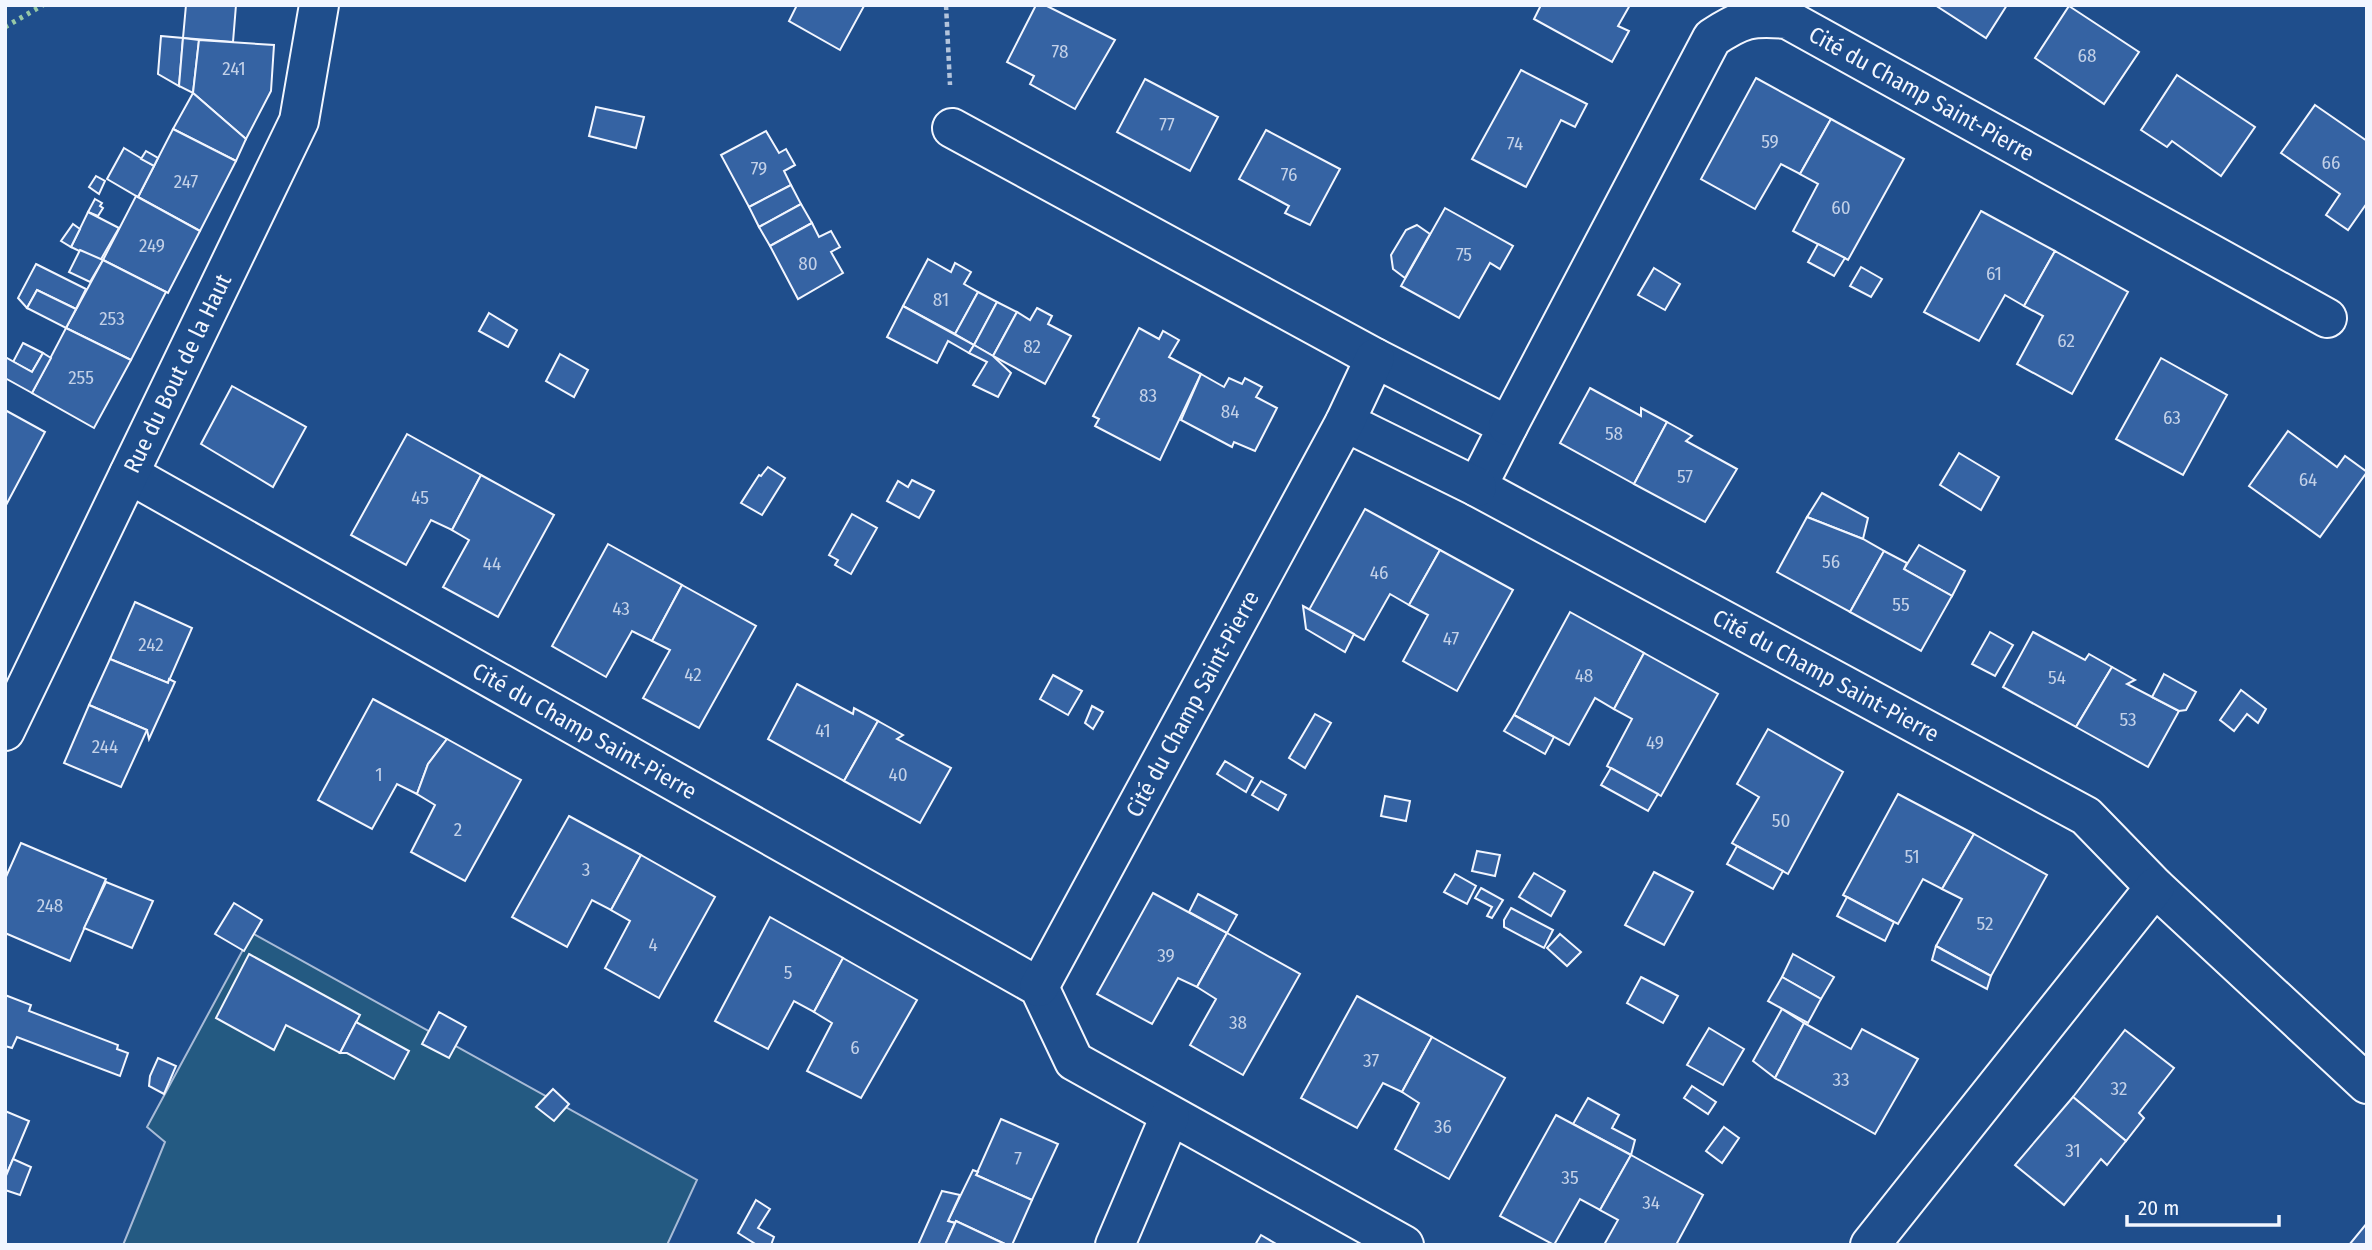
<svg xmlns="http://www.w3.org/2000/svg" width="2372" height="1250" font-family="'Fira Sans Condensed',sans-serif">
  <rect width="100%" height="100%" fill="#1f4e8c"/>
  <path fill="#245a82" stroke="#a8bbd7" stroke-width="2" d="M252 933 697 1180 667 1245H123L165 1142 147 1127Z"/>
  <g fill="#3563a3" stroke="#f2f6ff" stroke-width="2">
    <path d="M186 5H236L233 42 183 38Z"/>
    <path d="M797 5H863L864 6 840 50 789 21Z"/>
    <path d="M1036 5H1045L1115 40 1075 109 1030 84 1034 76 1007 62Z"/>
    <path d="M1541 5H1630L1618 26 1629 31 1612 62 1534 19Z"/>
    <path d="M1935 5H2007L1986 38Z"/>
    <path d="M2069 6 2139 52 2104 104 2035 58Z"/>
    <path d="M161 36 183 38 179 86 158 74Z"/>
    <path d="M183 38 199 40 193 93 179 86Z"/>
    <path d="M199 40 274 45 271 91 246 139 193 93Z"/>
    <path d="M1521 70 1587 104 1575 127 1561 120 1526 187 1472 159Z"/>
    <path d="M2177 75 2255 127 2221 176 2172 141 2167 147 2141 130Z"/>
    <path d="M1756 78 1831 119 1800 174 1781 164 1755 209 1701 179Z"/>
    <path d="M1145 79 1218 117 1190 171 1117 132Z"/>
    <path d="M193 93 246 139 236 161 173 129Z"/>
    <path d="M2315 105 2367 141V203L2348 230 2326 215 2340 194 2281 153Z"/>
    <path d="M596 107 644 117 636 148 589 136Z"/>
    <path d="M1831 119 1904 159 1848 260 1793 231 1818 184 1800 174Z"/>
    <path d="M173 129 236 161 200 231 138 197Z"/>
    <path d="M1266 130 1340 169 1310 225 1285 213 1289 206 1239 179Z"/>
    <path d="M766 131 779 153 786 149 795 165 784 171 791 185 749 207 721 155Z"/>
    <path d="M124 148 154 166 138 197 107 179Z"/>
    <path d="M146 151 158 158 154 166 141 159Z"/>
    <path d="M96 176 105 181 99 194 89 187Z"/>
    <path d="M791 185 801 204 759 227 749 207Z"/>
    <path d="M136 196 200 231 168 293 103 260Z"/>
    <path d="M95 199 102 203 100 206 103 208 98 216 88 212Z"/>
    <path d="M801 204 812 223 770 246 759 227Z"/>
    <path d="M1445 208 1513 246 1500 269 1490 263 1459 318 1401 286Z"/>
    <path d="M1981 211 2055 251 2024 306 2005 295 1979 341 1924 312Z"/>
    <path d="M88 212 119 228 100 261 71 247Z"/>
    <path d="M812 223 819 237 831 231 840 247 831 252 843 273 798 299 770 246Z"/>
    <path d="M73 224 80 229 71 247 61 241Z"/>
    <path d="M1417 225 1430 234 1405 278 1393 269 1391 255 1406 230Z"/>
    <path d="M1818 244 1845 258 1834 276 1808 262Z"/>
    <path d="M80 250 103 260 90 282 69 272Z"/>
    <path d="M2055 251 2128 292 2072 394 2017 364 2043 316 2024 306Z"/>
    <path d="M928 259 951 272 955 263 971 272 964 284 978 292 955 334 903 306Z"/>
    <path d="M103 260 166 292 131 360 66 328Z"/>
    <path d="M36 264 86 289 76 309 37 290 27 308 18 298Z"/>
    <path d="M1861 267 1882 279 1871 297 1850 286Z"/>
    <path d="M1654 268 1680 284 1665 310 1638 295Z"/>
    <path d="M37 290 76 309 66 328 27 308Z"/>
    <path d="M978 292 997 302 974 345 955 334Z"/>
    <path d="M997 302 1017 312 993 356 974 345Z"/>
    <path d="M903 306 974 345 969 353 948 341 937 363 887 337Z"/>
    <path d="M1037 308 1052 316 1048 324 1071 336 1045 384 993 356 1017 312 1030 320Z"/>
    <path d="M489 313 517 330 508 347 479 331Z"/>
    <path d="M66 328 131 360 94 428 32 393Z"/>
    <path d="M1139 328 1159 339 1163 331 1179 340 1169 357 1201 374 1160 460 1095 426 1099 419 1093 416Z"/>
    <path d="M23 343 43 353 32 372 13 362Z"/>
    <path d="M974 345 993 356 1011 373 998 397 973 385 987 362 969 353Z"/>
    <path d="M43 353 51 358 32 393 5 378V357L32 372Z"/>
    <path d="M560 354 588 370 574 397 546 381Z"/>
    <path d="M2161 358 2227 395 2183 475 2116 439Z"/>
    <path d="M1201 374 1224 387 1229 378 1242 384 1245 378 1262 387 1256 397 1277 408 1255 451 1234 442 1232 447 1181 420Z"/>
    <path d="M232 386 306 427 273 487 201 444Z"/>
    <path d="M1590 388 1641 416V408L1667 422 1634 484 1560 443Z"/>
    <path d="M5 410 45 432 5 507Z"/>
    <path d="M1667 422 1692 436 1686 441 1737 469 1705 522 1634 484Z"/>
    <path d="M2288 431 2337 467 2345 456 2367 472 2320 537 2249 486Z"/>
    <path d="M407 434 481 475 452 530 431 520 406 565 351 535Z"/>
    <path d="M1959 453 1999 477 1981 510 1940 485Z"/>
    <path d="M768 467 785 478 762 515 741 503 759 475 761 476Z"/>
    <path d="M481 475 554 515 498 617 443 587 469 540 452 530Z"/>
    <path d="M912 480 934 491 919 518 887 501 898 481 908 487Z"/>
    <path d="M1822 493 1868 518 1863 539 1807 517Z"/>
    <path d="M1365 509 1440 550 1409 605 1390 594 1364 640 1309 610Z"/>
    <path d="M852 514 877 528 851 574 835 565 838 560 829 555Z"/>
    <path d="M1807 517 1863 539 1884 551 1850 612 1777 572Z"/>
    <path d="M608 544 682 585 652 641 632 631 606 677 552 646Z"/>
    <path d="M1919 545 1965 571 1952 596 1904 569Z"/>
    <path d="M1440 550 1513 590 1457 691 1403 661 1428 615 1409 605Z"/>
    <path d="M1884 551 1907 563 1904 569 1952 596 1921 651 1850 612Z"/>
    <path d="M682 585 756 626 699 728 643 698 670 650 652 641Z"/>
    <path d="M135 602 192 628 168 683 110 659Z"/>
    <path d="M1303 606 1354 634 1345 652 1306 629Z"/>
    <path d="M1570 612 1644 653 1614 709 1595 698 1569 745 1514 715Z"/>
    <path d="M1990 632 2013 645 1995 676 1972 664Z"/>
    <path d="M2033 632 2085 660 2089 654 2112 667 2076 727 2003 687Z"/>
    <path d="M1644 653 1718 694 1661 796 1607 766 1632 719 1614 709Z"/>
    <path d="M110 659 168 683 169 679 175 682 149 739 147 730 89 705Z"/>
    <path d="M2112 667 2135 680 2127 684 2179 711 2148 767 2076 727Z"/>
    <path d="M2164 674 2196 692 2186 710 2179 711 2152 697Z"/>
    <path d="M1053 675 1082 691 1068 715 1040 699Z"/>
    <path d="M797 684 853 714 854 708 878 721 844 781 768 739Z"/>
    <path d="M2241 690 2266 709 2258 723 2247 714 2234 731 2220 720Z"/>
    <path d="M373 699 447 739 428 764 417 794 397 784 372 829 318 800Z"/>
    <path d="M89 705 147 730 121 787 64 763Z"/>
    <path d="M1092 706 1103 712 1093 729 1085 723Z"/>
    <path d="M1315 714 1331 723 1305 768 1289 758Z"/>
    <path d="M1514 715 1554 737 1545 754 1504 731Z"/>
    <path d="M878 721 903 735 897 739 951 768 920 823 844 781Z"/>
    <path d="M1768 729 1843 772 1788 874 1732 843 1759 797 1737 784Z"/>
    <path d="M447 739 521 780 465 881 411 852 435 805 417 794 428 764Z"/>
    <path d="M1225 761 1253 778 1246 792 1217 774Z"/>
    <path d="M1611 768 1658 794 1648 811 1601 785Z"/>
    <path d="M1261 781 1286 795 1278 810 1252 795Z"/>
    <path d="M1898 794 1974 834 1942 889 1923 879 1898 924 1843 895Z"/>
    <path d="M1385 796 1410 801 1406 821 1381 816Z"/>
    <path d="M569 816 641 855 611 910 592 900 567 947 512 917Z"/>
    <path d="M1974 834 2047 875 1991 976 1936 946 1962 899 1942 889Z"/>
    <path d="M21 843 106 879 70 961 5 933V879Z"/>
    <path d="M1737 846 1783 871 1773 889 1727 864Z"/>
    <path d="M1477 851 1500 855 1495 876 1472 871Z"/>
    <path d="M641 855 715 897 659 998 605 968 630 921 611 910Z"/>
    <path d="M1654 872 1693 892 1664 945 1625 925Z"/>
    <path d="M1534 873 1565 891 1551 916 1519 897Z"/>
    <path d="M1455 874 1476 886 1467 904 1444 892Z"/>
    <path d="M106 882 153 901 132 948 84 928Z"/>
    <path d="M1481 888 1503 900 1492 918 1487 916 1492 907 1475 898Z"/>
    <path d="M1153 893 1227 933 1197 987 1178 978 1152 1024 1097 994Z"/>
    <path d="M1198 894 1237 915 1227 933 1189 912Z"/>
    <path d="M1847 897 1894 922 1885 941 1837 916Z"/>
    <path d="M234 903 262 920 244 951 215 934Z"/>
    <path d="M1511 908 1553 930 1544 948 1504 927V920Z"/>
    <path d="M770 917 843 958 814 1012 794 1001 768 1049 715 1021Z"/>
    <path d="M1227 933 1300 974 1243 1075 1190 1045 1216 999 1197 987Z"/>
    <path d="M1560 934 1581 952 1567 966 1547 948Z"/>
    <path d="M1936 946 1991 976 1987 989 1932 960Z"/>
    <path d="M249 954 360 1015 340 1053 286 1025 274 1050 216 1018Z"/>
    <path d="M1793 954 1834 977 1821 999 1782 977Z"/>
    <path d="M843 958 917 1000 861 1098 807 1071 832 1023 814 1012Z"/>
    <path d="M1641 977 1678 996 1663 1023 1627 1003Z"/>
    <path d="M1782 977 1821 999 1808 1023 1768 1001Z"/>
    <path d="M5 995 31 1005 29 1011 118 1045 117 1049 128 1053 120 1076 17 1037 12 1048 5 1046Z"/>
    <path d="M1357 996 1432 1037 1402 1092 1383 1083 1357 1128 1301 1098Z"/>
    <path d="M1782 1009 1804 1023 1775 1078 1753 1061Z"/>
    <path d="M439 1012 466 1027 449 1058 422 1044Z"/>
    <path d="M356 1022 409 1051 394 1079 347 1053H340Z"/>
    <path d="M1804 1023 1851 1049 1862 1029 1918 1059 1875 1134 1775 1078Z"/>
    <path d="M1709 1028 1744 1049 1723 1085 1687 1065Z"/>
    <path d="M2125 1030 2174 1068 2139 1113 2144 1118 2126 1141 2073 1097Z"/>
    <path d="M1432 1037 1505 1078 1449 1179 1395 1149 1419 1103 1402 1092Z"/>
    <path d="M158 1058 176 1066 164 1094 149 1086 150 1076Z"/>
    <path d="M1692 1086 1716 1102 1708 1114 1684 1098Z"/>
    <path d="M553 1089 569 1104 554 1121 536 1107Z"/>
    <path d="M2073 1097 2126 1141 2107 1165 2101 1159 2064 1205 2015 1165Z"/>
    <path d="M1588 1098 1619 1115 1612 1128 1635 1140 1631 1155 1573 1124Z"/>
    <path d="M5 1111 29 1121 5 1178Z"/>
    <path d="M1556 1115 1631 1155 1600 1210 1580 1199 1554 1245 1500 1216Z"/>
    <path d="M1001 1119 1058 1144 1032 1200 976 1175Z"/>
    <path d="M1724 1127 1739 1138 1722 1163 1706 1151Z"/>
    <path d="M1631 1155 1703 1195 1676 1245H1604L1618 1220 1600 1210Z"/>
    <path d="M13 1159 31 1167 20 1195 5 1190V1178Z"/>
    <path d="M973 1170 978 1172 976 1175 1032 1200 1012 1245H1007L956 1221 955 1223 948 1221Z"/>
    <path d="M942 1191 960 1195 948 1221 955 1223 945 1245H918Z"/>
    <path d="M756 1200 770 1209 758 1228 774 1237 771 1245H757L738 1233Z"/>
    <path d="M956 1221 1007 1245H945Z"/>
    <path d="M2367 1223V1245H2349Z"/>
    <path d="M1261 1235 1278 1245H1255Z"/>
  </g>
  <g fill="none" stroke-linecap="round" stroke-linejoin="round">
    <g stroke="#f2f6ff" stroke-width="42">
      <g id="street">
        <path id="s1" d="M952 128 1375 358 1508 426 1477 487 2086 816 2155 887 2367 1084"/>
        <path d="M1345 422 1477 487"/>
        <path id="s2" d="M1508 426 1712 38C1742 18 1751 16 1787 19L2327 318"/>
        <path id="s3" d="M129 474 1039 987 1074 1061 1404 1245"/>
        <path id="s4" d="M5 731 299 121 319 5"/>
        <path id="s5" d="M1039 987 1345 422 1375 358"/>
        <path d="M1115 1245 1170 1116"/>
        <path d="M1870 1245 2155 887"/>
      </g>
    </g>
    <path stroke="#b3c4dc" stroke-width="4.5" stroke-dasharray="5 3.5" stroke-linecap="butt" d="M946 5 950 85"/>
    <use href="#street" stroke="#1f4e8c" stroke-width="38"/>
    <path stroke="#97c8a6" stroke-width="5" stroke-dasharray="3.5 5" stroke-linecap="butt" d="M5 27 43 5"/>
  </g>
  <g text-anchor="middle" stroke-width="5" stroke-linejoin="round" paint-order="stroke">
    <g font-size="19" fill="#c3d1e8">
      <text x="1060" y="58">78</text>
      <text x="2087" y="62">68</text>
      <text x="234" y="75">241</text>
      <text x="1167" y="131">77</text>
      <text x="1770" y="148">59</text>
      <text x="1515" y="150">74</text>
      <text x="2331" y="169">66</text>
      <text x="759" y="175">79</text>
      <text x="1289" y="181">76</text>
      <text x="186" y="188">247</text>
      <text x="1841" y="214">60</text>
      <text x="152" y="252">249</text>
      <text x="1464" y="261">75</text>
      <text x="808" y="270">80</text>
      <text x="1994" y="280">61</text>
      <text x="941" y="306">81</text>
      <text x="112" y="325">253</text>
      <text x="2066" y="347">62</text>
      <text x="1032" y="353">82</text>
      <text x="81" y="384">255</text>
      <text x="1148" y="402">83</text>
      <text x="1230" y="418">84</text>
      <text x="2172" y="424">63</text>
      <text x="1614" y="440">58</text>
      <text x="1685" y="483">57</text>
      <text x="2308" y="486">64</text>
      <text x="420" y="504">45</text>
      <text x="1831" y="568">56</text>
      <text x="492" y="570">44</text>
      <text x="1379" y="579">46</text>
      <text x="1901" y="611">55</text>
      <text x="621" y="615">43</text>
      <text x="1451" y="645">47</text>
      <text x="151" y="651">242</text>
      <text x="693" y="681">42</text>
      <text x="1584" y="682">48</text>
      <text x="2057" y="684">54</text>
      <text x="2128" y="726">53</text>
      <text x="823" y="737">41</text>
      <text x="1655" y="749">49</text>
      <text x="105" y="753">244</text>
      <text x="379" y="781">1</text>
      <text x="898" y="781">40</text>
      <text x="1781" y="827">50</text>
      <text x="458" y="836">2</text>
      <text x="1912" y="863">51</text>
      <text x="586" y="876">3</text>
      <text x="50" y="912">248</text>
      <text x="1985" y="930">52</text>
      <text x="653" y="951">4</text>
      <text x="1166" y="962">39</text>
      <text x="788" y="979">5</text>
      <text x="1238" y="1029">38</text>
      <text x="855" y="1054">6</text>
      <text x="1371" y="1067">37</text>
      <text x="1841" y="1086">33</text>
      <text x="2119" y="1095">32</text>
      <text x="1443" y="1133">36</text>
      <text x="2073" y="1157">31</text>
      <text x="1018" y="1165">7</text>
      <text x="1570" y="1184">35</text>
      <text x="1651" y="1209">34</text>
    </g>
    <g font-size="23" fill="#f2f6ff" stroke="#1f4e8c">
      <text dy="8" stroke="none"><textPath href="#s2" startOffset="672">Cité du Champ Saint-Pierre</textPath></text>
      <text dy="8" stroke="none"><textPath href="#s4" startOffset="397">Rue du Bout de la Haut</textPath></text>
      <text dy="8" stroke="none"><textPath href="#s1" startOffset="1096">Cité du Champ Saint-Pierre</textPath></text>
      <text dy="8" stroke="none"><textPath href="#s5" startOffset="322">Cité du Champ Saint-Pierre</textPath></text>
      <text dy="8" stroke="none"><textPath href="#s3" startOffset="523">Cité du Champ Saint-Pierre</textPath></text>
    </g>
  </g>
  <rect width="2372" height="1250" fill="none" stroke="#f2f6ff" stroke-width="14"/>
  <path d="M2127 1215v10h152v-10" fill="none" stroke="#f2f6ff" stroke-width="3.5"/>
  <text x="2138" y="1215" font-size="21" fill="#f2f6ff" stroke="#1f4e8c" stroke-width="5" paint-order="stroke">20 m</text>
</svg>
